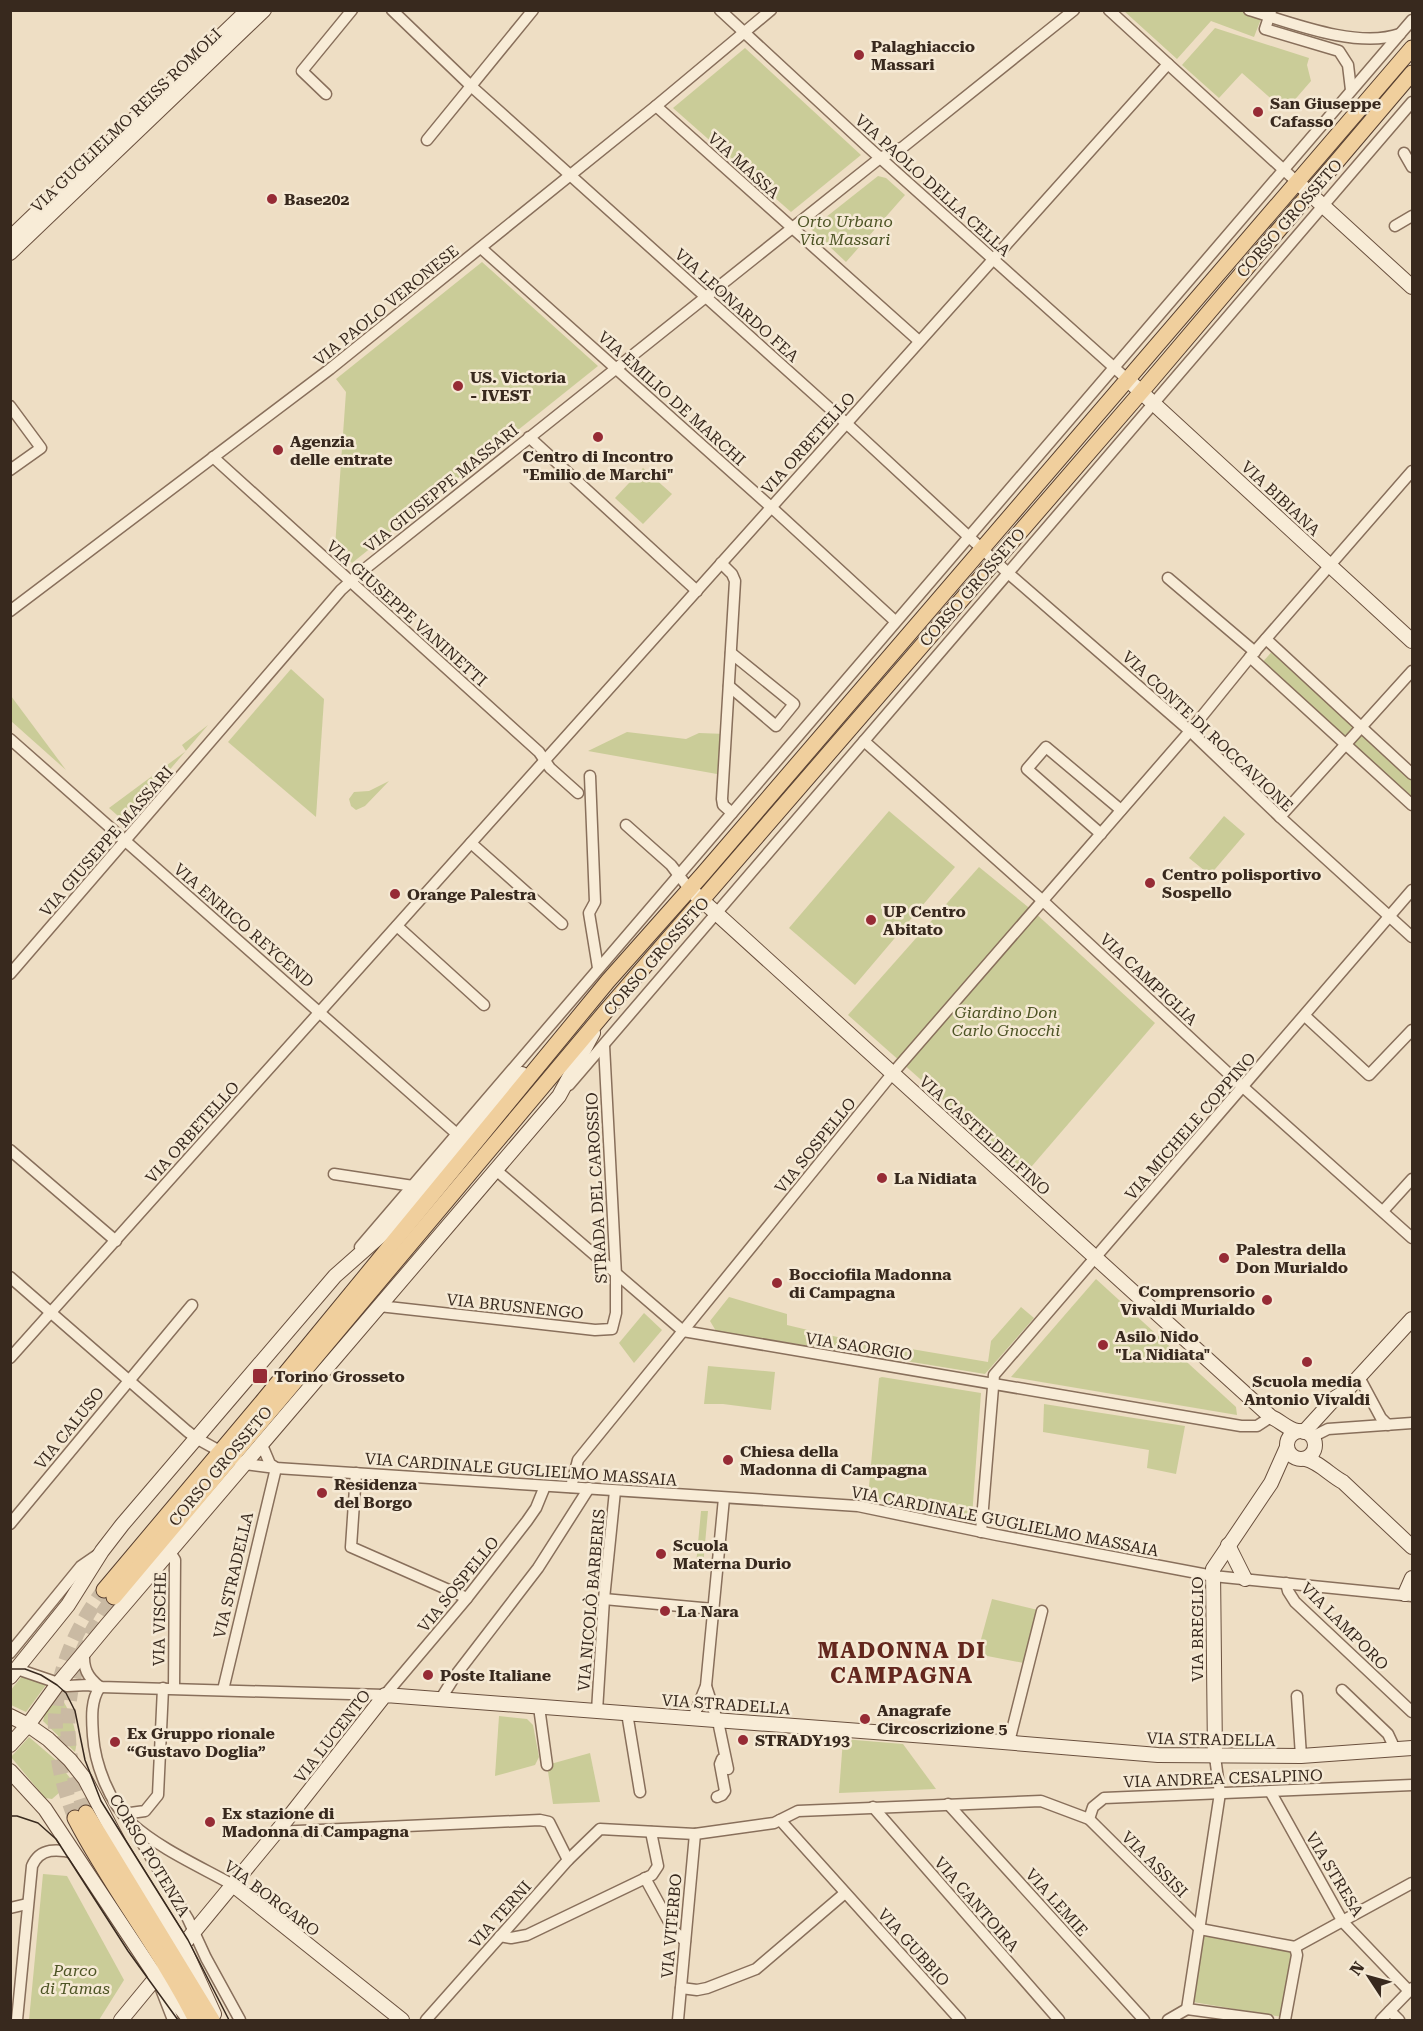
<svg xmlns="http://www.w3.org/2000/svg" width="1423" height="2031" font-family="'Roboto Serif',serif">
  <rect width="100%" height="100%" fill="#eedec4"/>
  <g fill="#cacc98">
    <path d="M1124 11H1264L1254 37 1211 21 1177 59Z"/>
    <path d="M1215 28 1309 58 1307 65 1311 81 1285 111 1242 73 1219 98 1182 65Z"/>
    <path d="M745 48 861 155 791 212 673 108Z"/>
    <path d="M878 176 886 178 905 195 846 262 811 229Z"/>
    <path d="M482 262 598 366 352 563 335 547 346 392 336 379Z"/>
    <path d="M643 468 672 494 643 524 615 498Z"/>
    <path d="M1275 648 1412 774V805L1260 665Z"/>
    <path d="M291 669 324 699 316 817 228 742Z"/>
    <path d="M11 696 66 770 11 721Z"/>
    <path d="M208 725 125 822 109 808 186 751 182 745Z"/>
    <path d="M627 732 686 739 699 733 726 734 717 774 588 751Z"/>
    <path d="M389 781 365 806 356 810 351 806 349 799 354 792 369 791Z"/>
    <path d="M889 811 955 867 855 985 789 928Z"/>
    <path d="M1224 816 1245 834 1210 875 1189 858Z"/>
    <path d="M979 867 1033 911 1155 1023 1026 1173 848 1015Z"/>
    <path d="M1096 1279 1236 1407 1237 1415 1011 1377Z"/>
    <path d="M729 1297 787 1314V1325L850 1340 847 1352 716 1331 710 1321Z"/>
    <path d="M1021 1307 1034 1318 985 1374 863 1354 864 1341 988 1362 991 1341Z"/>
    <path d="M644 1313 662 1330 634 1363 619 1343Z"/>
    <path d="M708 1366 775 1372 771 1410 723 1404H704Z"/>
    <path d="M882 1377 981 1393 972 1517 868 1497 879 1378Z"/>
    <path d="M1044 1404 1185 1426 1176 1474 1147 1468 1149 1450 1043 1432Z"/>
    <path d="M701 1511H708L703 1566 696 1565Z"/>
    <path d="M992 1599 1042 1611 1029 1664 977 1654Z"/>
    <path d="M23 1675 46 1685 26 1712 11 1705 10 1691Z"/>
    <path d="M59 1694C69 1709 80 1734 75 1752L43 1721 45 1714Z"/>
    <path d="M499 1716 527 1719 533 1725 539 1757 535 1765 495 1776Z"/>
    <path d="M29 1737 57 1761 70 1778 60 1792 52 1799 45 1798 11 1757Z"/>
    <path d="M843 1739 903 1744 936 1789 839 1793Z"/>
    <path d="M590 1753 600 1802 553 1804 547 1765Z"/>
    <path d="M43 1874 67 1876 124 1980 99 2020H29Z"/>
    <path d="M1204 1936 1296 1948 1282 2017 1193 2002Z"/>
  </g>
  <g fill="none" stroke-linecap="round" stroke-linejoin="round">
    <g stroke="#cabaa3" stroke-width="15" stroke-dasharray="15 8" stroke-linecap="butt">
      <path d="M86 1813C55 1734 63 1666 114 1597"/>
      <path d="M75 1818C42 1734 50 1662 104 1590"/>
    </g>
    <g stroke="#886f5b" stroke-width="13">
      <g id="street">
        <path d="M392 10 471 86 846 423 1008 573 1190 731 1280 817 1412 937"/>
        <path d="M720 10 868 147 1128 380"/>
        <path d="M1109 10 1297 182"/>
        <path d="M1249 10C1292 23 1357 49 1400 34"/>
        <path d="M1271 11 1265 29 1339 51 1348 65 1351 90"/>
        <path d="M326 94 302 71 352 10"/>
        <path d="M656 106 919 341"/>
        <path d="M427 140 533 10"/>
        <path d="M1404 153 1412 167"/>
        <path d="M1395 226 1412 216"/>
        <path d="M481 248 771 507 895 621"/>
        <path d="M10 406 41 448 10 470"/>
        <path d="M529 437 697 591"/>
        <path d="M213 457 539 752 550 768 578 793"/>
        <path d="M721 563 732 574 735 581 722 799 723 805 732 813"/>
        <path d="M1168 578 1255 652"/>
        <path d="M10 611 330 369 656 106 771 10"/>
        <path d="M1266 639 1412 774"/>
        <path d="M1250 657 1412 805"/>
        <path d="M729 686 776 726 794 704 731 653"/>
        <path d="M10 739 458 1135"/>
        <path d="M864 741 1043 901 1243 1087 1412 1238"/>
        <path d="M590 776 595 902 589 913 598 968"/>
        <path d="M1280 817 1412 671"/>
        <path d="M626 825 671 865 690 890"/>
        <path d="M1101 834 1027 769 1046 747 1121 810"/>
        <path d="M471 843 562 924"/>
        <path d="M397 926 484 1005"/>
        <path d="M10 974 341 590 361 572 880 158 903 147 1074 10"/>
        <path d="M1305 1016 1369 1075 1412 1030"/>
        <path d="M569 1085 1412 102"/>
        <path d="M10 1150 116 1241"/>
        <path d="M496 1170 683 1331 1241 1426H1257L1271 1417"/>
        <path d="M334 1174 413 1186"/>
        <path d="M1383 1211 1412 1179"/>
        <path d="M360 1247 1412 20"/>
        <path d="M10 1277 187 1431 196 1438 225 1454"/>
        <path d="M379 1306 595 1330 612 1329 616 1313V1275L604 1045"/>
        <path d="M10 1358 1168 64"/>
        <path d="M1359 1377 1381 1418 1388 1425"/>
        <path d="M1316 1435 1328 1429 1412 1423"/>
        <path d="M262 1445 270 1464 276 1468"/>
        <path d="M239 1461 245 1464 276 1468 858 1506 997 1535 1213 1576 1412 1596"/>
        <path d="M356 1473 351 1547 467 1598"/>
        <path d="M571 1487 578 1460 892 1074 1190 731 1250 657 1412 471"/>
        <path d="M10 1524 192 1305"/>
        <path d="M981 1532 994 1375 1412 890"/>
        <path d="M170 1552 175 1560 174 1688"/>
        <path d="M1286 1583 1288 1591 1295 1602 1412 1712"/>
        <path d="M604 1599 713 1609"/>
        <path d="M84 1652C83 1668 87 1677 100 1687"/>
        <path d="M10 1653 81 1566 97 1555"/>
        <path d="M17 1669 67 1686 88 1685 100 1687 385 1695 467 1598 527 1521 536 1508 545 1486"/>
        <path d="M706 1686 719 1726 728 1769"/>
        <path d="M100 1687C90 1701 92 1720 93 1736 95 1765 110 1803 131 1823 160 1849 199 1866 233 1885"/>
        <path d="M223 1690 276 1468"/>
        <path d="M1342 1690 1388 1734 1395 1749"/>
        <path d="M1297 1696 1301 1756"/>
        <path d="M440 1700 455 1676 538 1568 589 1488"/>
        <path d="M539 1707 547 1765"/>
        <path d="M597 1711 604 1599 615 1491"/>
        <path d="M627 1713 640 1792"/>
        <path d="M693 1718 706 1686 724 1498"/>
        <path d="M1009 1742 1042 1611"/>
        <path d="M1215 1757 1220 1793 1187 2009 1268 2020"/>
        <path d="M1270 1791 1343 1922 1409 1991"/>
        <path d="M717 1797 722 1795 725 1791 720 1764 722 1759"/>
        <path d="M948 1804 1144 2020"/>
        <path d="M873 1807 1059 2020"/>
        <path d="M123 1814 145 1811 158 1795 163 1688"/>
        <path d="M1089 1819 1093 1807 1104 1798 1412 1785"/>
        <path d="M780 1820 960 2020"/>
        <path d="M132 1826 188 1919 206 1958 240 2020"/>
        <path d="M276 1832 540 1820 549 1822 568 1860"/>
        <path d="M645 1878 674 1931 685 1941"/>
        <path d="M10 1908 27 1904"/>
        <path d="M1200 1929 1295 1947 1297 1955 1285 2020"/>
        <path d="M500 1936 511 1938 527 1935 652 1875 658 1866 651 1832"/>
        <path d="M1295 1947 1412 1883"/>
        <path d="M159 1984 173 2020"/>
        <path d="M681 1988 697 1990 707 1988 756 1969 845 1893"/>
        <path d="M1390 2011 1399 2020"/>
        <path d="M17 2020 32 1866C40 1847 58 1849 75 1853"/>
        <path d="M426 2020 568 1860 600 1829 695 1834 774 1823 798 1811 1041 1801 1089 1819 1200 1929"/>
        <path d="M678 2020 695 1834"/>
        <path d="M1168 2020 1187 2009"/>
        <path d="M1381 2020 1412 1988"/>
      </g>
    </g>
    <g stroke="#6a503e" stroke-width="16">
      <g id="secondary">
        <path d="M1297 182 1412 287"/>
        <path d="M10 238 248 10"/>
        <path d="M10 253 264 10"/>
        <path d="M1128 380 1412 641"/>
        <path d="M694 893 1271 1417C1281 1421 1288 1430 1298 1431"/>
        <circle cx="1301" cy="1445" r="14"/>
        <path d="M1304 1432 1335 1398 1346 1391 1412 1319"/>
        <path d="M1305 1459C1319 1462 1330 1475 1343 1482L1412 1547"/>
        <path d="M1228 1545 1245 1579"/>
        <path d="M1405 1594 1412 1578"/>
        <path d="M10 1677 68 1605 102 1551 122 1525 335 1276 387 1230 522 1074"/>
        <path d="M10 1716 28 1725 48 1739 70 1760 85 1779 120 1845 183 1946 214 2014"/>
        <path d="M10 1745 28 1725 57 1685 106 1626 559 1096 593 1033"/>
        <path d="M1215 1757 1213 1569 1271 1483 1287 1447"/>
        <path d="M10 1771 45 1809 157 1978 190 2020"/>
        <path d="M233 1885 402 2020"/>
        <path d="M121 2020 292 1813 385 1695 966 1739 1158 1755 1301 1756 1412 1748"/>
      </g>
    </g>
    <g stroke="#563e2f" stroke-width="17">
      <g id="primary">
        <path d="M104 1590 262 1402 608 981 703 874 1412 48"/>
        <path d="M114 1597 606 1011 1142 391 1412 73"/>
        <path d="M86 1813 212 2020"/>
        <path d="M75 1818C111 1888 161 1950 196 2020"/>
      </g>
    </g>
    <use href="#street" stroke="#f8ecd7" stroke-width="10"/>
    <use href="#secondary" stroke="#f8ecd7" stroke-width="14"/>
    <use href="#primary" stroke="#f0cf9d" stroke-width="15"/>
    <g stroke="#38291e" stroke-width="1.5">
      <path d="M10 1669H25L41 1675 57 1685 66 1693 75 1711 85 1760 101 1801 188 1940 229 2020"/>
      <path d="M10 1816H17L38 1823 56 1839 128 1951 178 2020"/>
    </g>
  </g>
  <g fill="#962b35" stroke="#f5e9d4" stroke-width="2">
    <circle cx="859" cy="55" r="6"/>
    <circle cx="1258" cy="112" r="6"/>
    <circle cx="272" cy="199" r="6"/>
    <circle cx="458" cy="386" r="6"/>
    <circle cx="598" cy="437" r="6"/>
    <circle cx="278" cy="450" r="6"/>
    <circle cx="1150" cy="883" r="6"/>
    <circle cx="395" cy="894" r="6"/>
    <circle cx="871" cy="920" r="6"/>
    <circle cx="882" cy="1178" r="6"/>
    <circle cx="1224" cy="1258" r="6"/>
    <circle cx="777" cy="1283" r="6"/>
    <circle cx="1267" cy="1300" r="6"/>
    <circle cx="1103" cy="1345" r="6"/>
    <circle cx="1307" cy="1362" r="6"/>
    <rect x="252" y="1368" width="16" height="16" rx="3"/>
    <circle cx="728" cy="1460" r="6"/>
    <circle cx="322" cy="1493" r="6"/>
    <circle cx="661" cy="1554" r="6"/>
    <circle cx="665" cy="1611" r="6"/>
    <circle cx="428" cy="1675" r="6"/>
    <circle cx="865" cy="1719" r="6"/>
    <circle cx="743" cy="1740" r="6"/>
    <circle cx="115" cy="1742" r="6"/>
    <circle cx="210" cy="1822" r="6"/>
  </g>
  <g text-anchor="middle" stroke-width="5" stroke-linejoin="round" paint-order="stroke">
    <g font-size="16" font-weight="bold" fill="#38291e" stroke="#f5e9d4" text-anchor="start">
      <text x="871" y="52">Palaghiaccio<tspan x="871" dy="18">Massari</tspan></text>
      <text x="1270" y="109">San Giuseppe<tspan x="1270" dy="18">Cafasso</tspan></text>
      <text x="284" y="205">Base202</text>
      <text x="470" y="383">US. Victoria<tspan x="470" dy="18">- IVEST</tspan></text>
      <text x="290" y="447">Agenzia<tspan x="290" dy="18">delle entrate</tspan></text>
      <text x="598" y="462" text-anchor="middle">Centro di Incontro<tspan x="598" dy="18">"Emilio de Marchi"</tspan></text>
      <text x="1162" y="880">Centro polisportivo<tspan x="1162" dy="18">Sospello</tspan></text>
      <text x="407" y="900">Orange Palestra</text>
      <text x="883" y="917">UP Centro<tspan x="883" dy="18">Abitato</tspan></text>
      <text x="894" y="1184">La Nidiata</text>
      <text x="1236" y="1255">Palestra della<tspan x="1236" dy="18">Don Murialdo</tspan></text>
      <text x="789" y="1280">Bocciofila Madonna<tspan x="789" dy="18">di Campagna</tspan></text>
      <text x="1255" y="1297" text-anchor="end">Comprensorio<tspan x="1255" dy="18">Vivaldi Murialdo</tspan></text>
      <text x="1115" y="1342">Asilo Nido<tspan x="1115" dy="18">"La Nidiata"</tspan></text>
      <text x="274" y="1382">Torino Grosseto</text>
      <text x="1307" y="1387" text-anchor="middle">Scuola media<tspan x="1307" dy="18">Antonio Vivaldi</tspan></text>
      <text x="740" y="1457">Chiesa della<tspan x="740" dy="18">Madonna di Campagna</tspan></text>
      <text x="334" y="1490">Residenza<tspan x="334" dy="18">del Borgo</tspan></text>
      <text x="673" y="1551">Scuola<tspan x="673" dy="18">Materna Durio</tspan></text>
      <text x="677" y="1617">La Nara</text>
      <text x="440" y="1681">Poste Italiane</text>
      <text x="877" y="1716">Anagrafe<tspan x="877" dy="18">Circoscrizione 5</tspan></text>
      <text x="127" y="1739">Ex Gruppo rionale<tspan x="127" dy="18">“Gustavo Doglia”</tspan></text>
      <text x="755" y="1746">STRADY193</text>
      <text x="222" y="1819">Ex stazione di<tspan x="222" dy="18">Madonna di Campagna</tspan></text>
    </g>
    <g font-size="16" fill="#38291e" stroke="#f5e9d4">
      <text transform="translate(126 120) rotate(-44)" y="6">VIA GUGLIELMO REISS ROMOLI</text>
      <text transform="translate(744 165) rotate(42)" y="6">VIA MASSA</text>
      <text transform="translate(933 185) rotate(42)" y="6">VIA PAOLO DELLA CELLA</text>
      <text transform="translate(1289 218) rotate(-49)" y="6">CORSO GROSSETO</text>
      <text transform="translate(386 305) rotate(-39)" y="6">VIA PAOLO VERONESE</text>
      <text transform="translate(737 305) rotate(42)" y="6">VIA LEONARDO FEA</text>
      <text transform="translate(672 398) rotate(42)" y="6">VIA EMILIO DE MARCHI</text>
      <text transform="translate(808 443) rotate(-48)" y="6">VIA ORBETELLO</text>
      <text transform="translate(441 488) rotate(-39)" y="6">VIA GIUSEPPE MASSARI</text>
      <text transform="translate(1281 498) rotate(43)" y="6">VIA BIBIANA</text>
      <text transform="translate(972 587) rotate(-49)" y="6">CORSO GROSSETO</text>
      <text transform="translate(407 613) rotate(42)" y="6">VIA GIUSEPPE VANINETTI</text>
      <text transform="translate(1208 731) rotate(43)" y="6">VIA CONTE DI ROCCAVIONE</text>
      <text transform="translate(106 841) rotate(-49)" y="6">VIA GIUSEPPE MASSARI</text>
      <text transform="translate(244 925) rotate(41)" y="6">VIA ENRICO REYCEND</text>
      <text transform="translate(656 956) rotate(-49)" y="6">CORSO GROSSETO</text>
      <text transform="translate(1149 979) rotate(43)" y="6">VIA CAMPIGLIA</text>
      <text transform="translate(1190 1126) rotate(-49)" y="6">VIA MICHELE COPPINO</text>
      <text transform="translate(192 1132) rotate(-48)" y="6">VIA ORBETELLO</text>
      <text transform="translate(985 1135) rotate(42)" y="6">VIA CASTELDELFINO</text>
      <text transform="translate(815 1145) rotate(-51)" y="6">VIA SOSPELLO</text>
      <text transform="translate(596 1188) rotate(-93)" y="6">STRADA DEL CAROSSIO</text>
      <text transform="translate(515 1306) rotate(6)" y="6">VIA BRUSNENGO</text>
      <text transform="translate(859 1346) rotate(9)" y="6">VIA SAORGIO</text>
      <text transform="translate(69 1428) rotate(-51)" y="6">VIA CALUSO</text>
      <text transform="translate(220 1466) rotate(-50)" y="6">CORSO GROSSETO</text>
      <text transform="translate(521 1469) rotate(4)" y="6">VIA CARDINALE GUGLIELMO MASSAIA</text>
      <text transform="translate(1005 1521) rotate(11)" y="6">VIA CARDINALE GUGLIELMO MASSAIA</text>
      <text transform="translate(233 1575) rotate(-77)" y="6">VIA STRADELLA</text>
      <text transform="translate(458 1584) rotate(-51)" y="6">VIA SOSPELLO</text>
      <text transform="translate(591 1600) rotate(-85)" y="6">VIA NICOLÒ BARBERIS</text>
      <text transform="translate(159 1619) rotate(-89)" y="6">VIA VISCHE</text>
      <text transform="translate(1345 1626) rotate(45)" y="6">VIA LAMPORO</text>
      <text transform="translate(1197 1629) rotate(-90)" y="6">VIA BREGLIO</text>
      <text transform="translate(726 1704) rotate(4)" y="6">VIA STRADELLA</text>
      <text transform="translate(332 1736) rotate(-52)" y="6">VIA LUCENTO</text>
      <text transform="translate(1211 1739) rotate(1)" y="6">VIA STRADELLA</text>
      <text transform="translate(1223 1778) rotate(-2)" y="6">VIA ANDREA CESALPINO</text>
      <text transform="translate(150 1855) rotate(59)" y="6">CORSO POTENZA</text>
      <text transform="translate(1155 1864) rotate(45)" y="6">VIA ASSISI</text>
      <text transform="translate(1335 1874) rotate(59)" y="6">VIA STRESA</text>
      <text transform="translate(272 1898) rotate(37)" y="6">VIA BORGARO</text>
      <text transform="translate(1057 1902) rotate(48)" y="6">VIA LEMIE</text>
      <text transform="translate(977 1904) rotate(49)" y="6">VIA CANTOIRA</text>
      <text transform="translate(500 1914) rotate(-48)" y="6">VIA TERNI</text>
      <text transform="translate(671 1926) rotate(-85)" y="6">VIA VITERBO</text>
      <text transform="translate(914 1947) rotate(48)" y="6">VIA GUBBIO</text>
    </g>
    <g font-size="16" font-style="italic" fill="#4d5425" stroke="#f5e9d4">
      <text x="845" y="227">Orto Urbano<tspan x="845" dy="18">Via Massari</tspan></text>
      <text x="1006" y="1018">Giardino Don<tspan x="1006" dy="18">Carlo Gnocchi</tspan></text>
      <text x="75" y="1976">Parco<tspan x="75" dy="18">di Tamas</tspan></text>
    </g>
    <g font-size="22" font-weight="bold" letter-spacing="1.5" fill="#64271e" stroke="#f5e9d4">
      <text x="902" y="1658">MADONNA DI<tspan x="902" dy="25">CAMPAGNA</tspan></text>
    </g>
  </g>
  <rect width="1423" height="2031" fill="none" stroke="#38291e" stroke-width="24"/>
  <g transform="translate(1369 1977) rotate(306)" stroke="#f5e9d4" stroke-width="4.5" paint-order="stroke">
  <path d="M0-4.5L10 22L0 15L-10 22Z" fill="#38291e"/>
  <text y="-9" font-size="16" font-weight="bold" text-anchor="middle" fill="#38291e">N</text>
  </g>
</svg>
